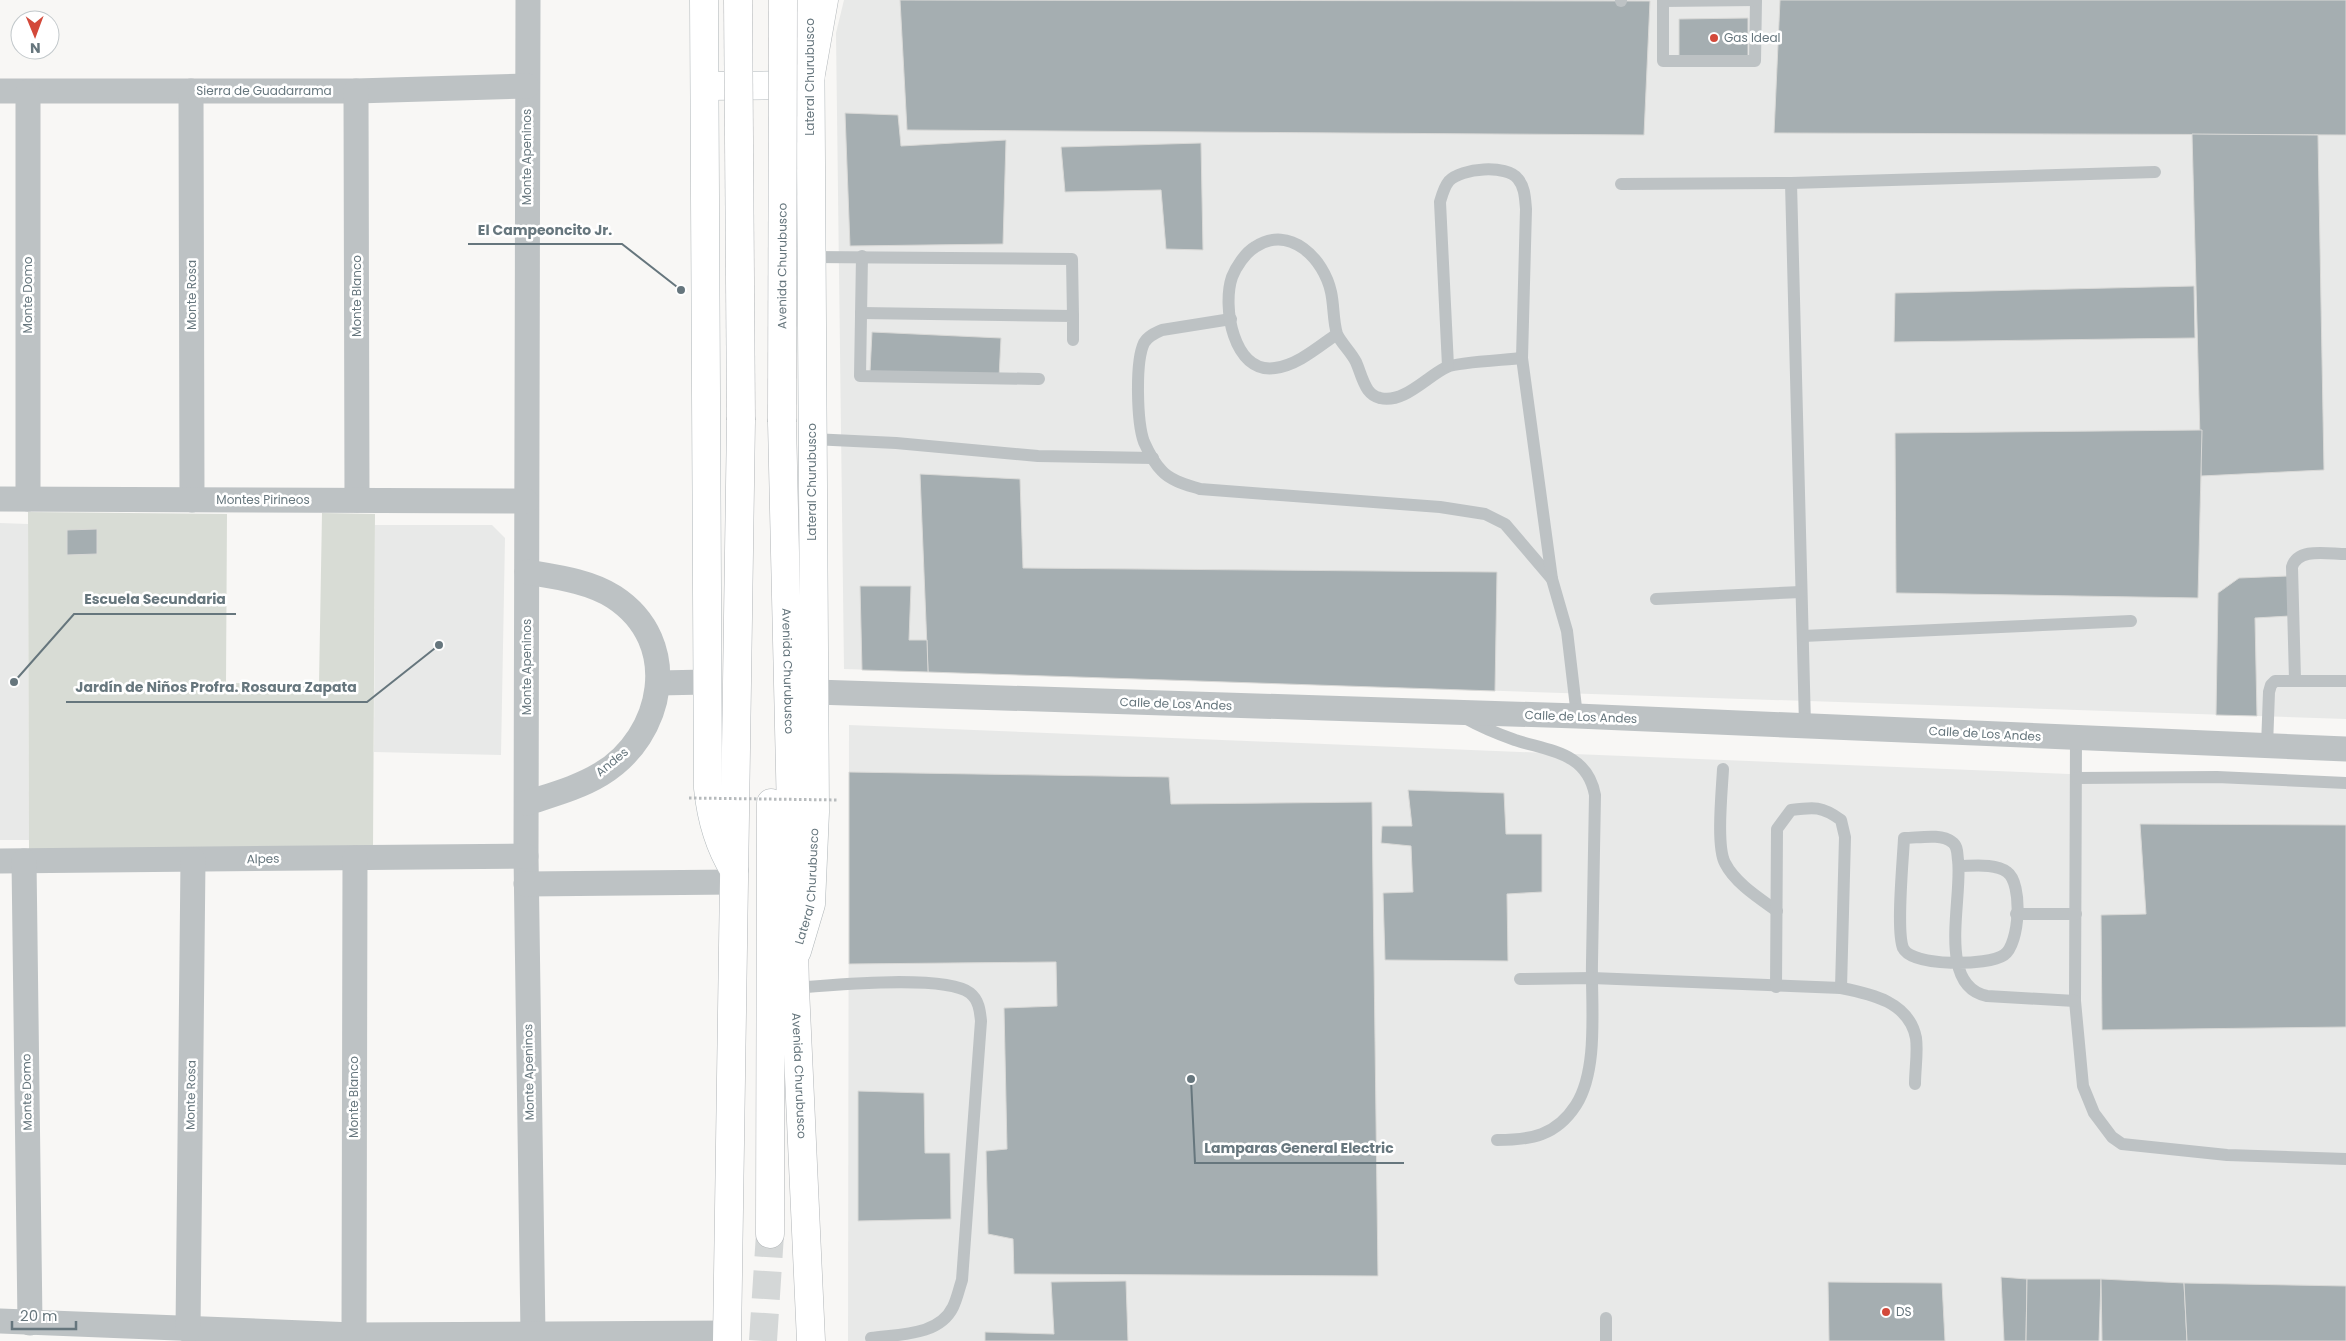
<svg xmlns="http://www.w3.org/2000/svg" width="2346" height="1341" font-family="Poppins,sans-serif">
  <rect width="100%" height="100%" fill="#f8f7f5"/>
  <g fill="#e8e9e8">
    <path d="M844 0H2346V719L844 669 836 33Z"/>
    <path d="M0 523 28 524 29 840H0Z"/>
    <path d="M375 525H492L505 538 501 755 374 752Z"/>
    <path d="M849 725 2346 785V1341H848Z"/>
  </g>
  <path fill="#d8dcd5" d="M28 512 227 514 226 683 319 684 322 513 375 514 373 848 29 851Z"/>
  <g fill="#a5aeb1" stroke="#d9d9d7">
    <path d="M900 0 1650 1 1644 135 907 130Z"/>
    <path d="M1780 0H2346V135L1774 133Z"/>
    <path d="M1748 18V57H1679V19Z"/>
    <path d="M845 113 898 115 901 146 1006 140 1003 244 850 246Z"/>
    <path d="M2192 134 2318 135 2324 470 2201 476Z"/>
    <path d="M1201 143 1203 250 1166 249 1161 190 1065 192 1061 147Z"/>
    <path d="M2194 286 2195 338 1894 342 1895 293Z"/>
    <path d="M872 332 1001 338 999 378 870 372Z"/>
    <path d="M2202 430 2198 598 1896 593 1895 433Z"/>
    <path d="M920 474 1020 479 1023 568 1497 572 1495 691 928 672Z"/>
    <path d="M97 529V554L67 555V530Z"/>
    <path d="M2288 576 2290 616 2255 618 2257 716 2216 715 2218 593 2239 578Z"/>
    <path d="M860 586H911L909 640H927L928 672 862 670Z"/>
    <path d="M849 772 1169 777 1171 804 1372 802 1378 1276 1014 1274 1013 1239 988 1234 986 1151 1007 1149 1004 1008 1057 1006 1056 962 849 964Z"/>
    <path d="M1408 790 1504 793 1506 834H1542V892L1507 894 1508 961 1385 960 1383 893 1413 892 1411 846 1381 843 1382 826H1412Z"/>
    <path d="M2140 824 2346 825V1027L2102 1030 2101 915 2146 914Z"/>
    <path d="M858 1091 924 1093 925 1153H950L951 1219 858 1221Z"/>
    <path d="M2001 1277 2027 1279 2026 1341H2004Z"/>
    <path d="M2027 1279H2101L2099 1341H2026Z"/>
    <path d="M2101 1279 2184 1283 2187 1341H2102Z"/>
    <path d="M1126 1281 1128 1341H985V1332L1054 1334 1051 1282Z"/>
    <path d="M1828 1282 1942 1283 1945 1341H1829Z"/>
    <path d="M2184 1283 2346 1286V1341H2187Z"/>
  </g>
  <g fill="none" stroke-linecap="round" stroke-linejoin="round">
    <path stroke="#d4d7d7" stroke-width="28" stroke-dasharray="28 14" stroke-linecap="butt" d="M763 1341 770 1234"/>
    <g stroke="#afb6b9" stroke-width="29">
      <g id="secondary">
        <path d="M704 0 708 788C711 818 718 844 734 870"/>
        <path d="M705 86 806 85"/>
        <path id="s1" d="M797 951 811 904 815 812 810 0"/>
      </g>
    </g>
    <g stroke="#b1b6b9" stroke-width="29">
      <path id="primary" d="M809 85 824 0"/>
    </g>
    <g stroke="#b1b5b8" stroke-width="29">
      <g id="highway">
        <path id="s2" d="M782 422 795 988 811 1341"/>
        <path d="M770 1234 771 803"/>
        <path d="M727 1341 741 420"/>
      </g>
    </g>
    <g stroke="#bdc2c4" stroke-width="12">
      <path d="M1663 0V61H1755L1756 0"/>
      <path d="M1621 1V0"/>
      <path d="M1663 1 1756 0"/>
      <path d="M1791 183 1805 725"/>
      <path d="M1621 184 1791 183 2155 172"/>
      <path d="M862 256 860 376 1039 379"/>
      <path d="M811 257 1072 259 1073 316"/>
      <path d="M861 313 1073 316V340"/>
      <path d="M1231 319 1162 330C1155 333 1148 336 1144 343 1135 362 1137 423 1144 442 1148 451 1155 464 1162 471 1171 481 1188 485 1200 489L1440 507 1485 514 1505 524 1552 579"/>
      <path d="M1337 334C1318 347 1298 365 1275 368 1233 374 1222 306 1232 277 1236 267 1245 253 1255 247 1290 224 1324 259 1331 292 1334 305 1333 321 1337 334 1341 343 1351 352 1356 362 1360 371 1362 381 1368 390 1371 394 1375 397 1380 398 1404 404 1427 376 1447 367 1458 362 1506 360 1522 358"/>
      <path d="M1448 366 1440 202C1442 195 1444 187 1449 181 1461 168 1507 164 1518 179 1525 187 1525 199 1526 209L1522 358 1552 579 1567 631 1577 716"/>
      <path d="M812 439 896 443 1038 456 1153 458"/>
      <path d="M1656 599 1801 592"/>
      <path d="M1803 636 2131 621"/>
      <path d="M2295 680 2292 567C2298 547 2328 554 2346 554"/>
      <path d="M1465 718C1481 727 1498 734 1515 740 1549 751 1587 752 1595 795 1594 850 1593 906 1592 962 1591 1004 1599 1069 1576 1105 1556 1136 1531 1140 1497 1140"/>
      <path d="M2076 739 2075 1001 2083 1086 2094 1113 2112 1137 2122 1144 2227 1155 2346 1159"/>
      <path d="M2267 746 2269 692 2271 685 2275 681H2346"/>
      <path d="M1723 769C1722 790 1716 846 1725 863 1735 883 1759 898 1777 911"/>
      <path d="M2077 778 2217 777 2346 783"/>
      <path d="M1959 866C1973 866 1995 863 2007 872 2023 883 2020 944 2004 955 1988 966 1912 967 1903 948 1896 930 1903 861 1904 838 1918 838 1941 833 1952 842 1958 846 1957 853 1958 860 1963 898 1936 986 1987 996L2075 1001"/>
      <path d="M2016 914H2076"/>
      <path d="M1520 979 1592 978 1841 988C1872 994 1909 1002 1916 1038 1918 1052 1915 1069 1915 1084"/>
      <path d="M1776 987 1777 829 1791 810C1814 807 1822 806 1841 820L1845 837 1841 988"/>
      <path d="M795 988C830 985 945 974 970 993 979 1000 980 1011 981 1021L962 1280C959 1289 957 1299 953 1307 939 1336 899 1334 871 1338"/>
      <path d="M1606 1341V1318"/>
    </g>
    <g stroke="#bdc2c4" stroke-width="25">
      <path d="M528 0 526 856 533 1334"/>
      <path d="M0 91H356L527 86"/>
      <path d="M191 91 192 500"/>
      <path d="M356 91 357 500"/>
      <path d="M0 499 526 501"/>
      <path d="M28 499V92"/>
      <path d="M659 683 706 682"/>
      <path d="M815 692 1577 716 2346 749"/>
      <path d="M527 803C551 795 578 788 601 774 664 736 683 642 614 597 589 581 556 577 527 572"/>
      <path d="M0 861 526 856"/>
      <path d="M24 861 30 1323"/>
      <path d="M526 884 734 882"/>
      <path d="M0 1321 354 1335 728 1333"/>
      <path d="M188 1330 193 860"/>
      <path d="M354 1335 355 858"/>
    </g>
    <use href="#secondary" stroke="#fff" stroke-width="28"/>
    <use href="#primary" stroke="#fff" stroke-width="28"/>
    <use href="#highway" stroke="#fff" stroke-width="28"/>
    <g stroke="#b1b5b8" stroke-width="29" stroke-linecap="butt">
      <g id="highway-bridge">
        <path d="M738 0 741 420"/>
        <path id="s3" d="M782 422 783 0"/>
      </g>
    </g>
    <path stroke="#b7bbbd" stroke-width="3" stroke-dasharray="2.5 2.5" stroke-linecap="butt" d="M689 798 839 800"/>
    <use href="#highway-bridge" stroke="#fff" stroke-width="28"/>
  </g>
  <g fill="#d3493a" stroke="#fff" stroke-width="2">
    <circle cx="1714" cy="38" r="5"/>
    <circle cx="1886" cy="1312" r="5"/>
  </g>
  <g text-anchor="middle" stroke-width="5" stroke-linejoin="round" paint-order="stroke">
    <g font-size="12" fill="#66767d" stroke="#fff" text-anchor="start">
      <text x="1724" y="42">Gas Ideal</text>
      <text x="1896" y="1316">DS</text>
    </g>
    <g font-size="12" fill="#66767d" stroke="#fff">
      <text transform="translate(810 77) rotate(-90)" y="4">Lateral Churubusco</text>
      <text x="264" y="95">Sierra de Guadarrama</text>
      <text transform="translate(527 157) rotate(-90)" y="4">Monte Apeninos</text>
      <text dy="4" stroke="none"><textPath href="#s3" startOffset="156">Avenida Churubusco</textPath></text>
      <text transform="translate(28 295) rotate(-90)" y="4">Monte Domo</text>
      <text transform="translate(192 295) rotate(-90)" y="4">Monte Rosa</text>
      <text transform="translate(357 296) rotate(-90)" y="4">Monte Blanco</text>
      <text transform="translate(812 482) rotate(-90)" y="4">Lateral Churubusco</text>
      <text x="263" y="504">Montes Pirineos</text>
      <text transform="translate(527 667) rotate(-90)" y="4">Monte Apeninos</text>
      <text dy="4" stroke="none"><textPath href="#s2" startOffset="249">Avenida Churubusco</textPath></text>
      <text transform="translate(1176 704) rotate(2)" y="4">Calle de Los Andes</text>
      <text transform="translate(1581 717) rotate(2)" y="4">Calle de Los Andes</text>
      <text transform="translate(1985 734) rotate(3)" y="4">Calle de Los Andes</text>
      <text transform="translate(612 762) rotate(-39)" y="4">Andes</text>
      <text transform="translate(263 859) rotate(-1)" y="4">Alpes</text>
      <text dy="4" stroke="none"><textPath href="#s1" startOffset="66">Lateral Churubusco</textPath></text>
      <text transform="translate(529 1072) rotate(-91)" y="4">Monte Apeninos</text>
      <text dy="4" stroke="none"><textPath href="#s2" startOffset="654">Avenida Churubusco</textPath></text>
      <text transform="translate(27 1092) rotate(-91)" y="4">Monte Domo</text>
      <text transform="translate(191 1095) rotate(-89)" y="4">Monte Rosa</text>
      <text transform="translate(354 1097) rotate(-90)" y="4">Monte Blanco</text>
    </g>
  </g>
  <path fill="none" stroke="#66767d" stroke-width="2" d="M681 290L622 244H468M14 682L74 614H236M439 645L367 702H66M1191 1079L1195 1163H1404"/>
  <g fill="#66767d" stroke="#fff" stroke-width="2">
    <circle cx="681" cy="290" r="5"/>
    <circle cx="14" cy="682" r="5"/>
    <circle cx="439" cy="645" r="5"/>
    <circle cx="1191" cy="1079" r="5"/>
  </g>
  <g font-size="14" text-anchor="middle" font-weight="bold" fill="#66767d" stroke="#fff" stroke-width="5" stroke-linejoin="round" paint-order="stroke">
    <text x="545" y="235">El Campeoncito Jr.</text>
    <text x="155" y="604">Escuela Secundaria</text>
    <text x="216" y="692">Jardín de Niños Profra. Rosaura Zapata</text>
    <text x="1299" y="1153">Lamparas General Electric</text>
  </g>
  <g transform="translate(35 35) rotate(179)"><circle r="24" fill="#ffffff" stroke="#c2c8cb"/>
  <path d="M0-4L9 19L0 12L-9 19Z" fill="#d3493a"/>
  <text y="-8" font-size="14" font-weight="bold" text-anchor="middle" fill="#66767d">N</text>
  </g>
  <path d="M12 1321v8h64v-8" fill="none" stroke="#66767d" stroke-width="2.5"/>
  <text x="20" y="1321" font-size="15" fill="#66767d" stroke="#ffffff" stroke-width="4" paint-order="stroke">20 m</text>
</svg>
